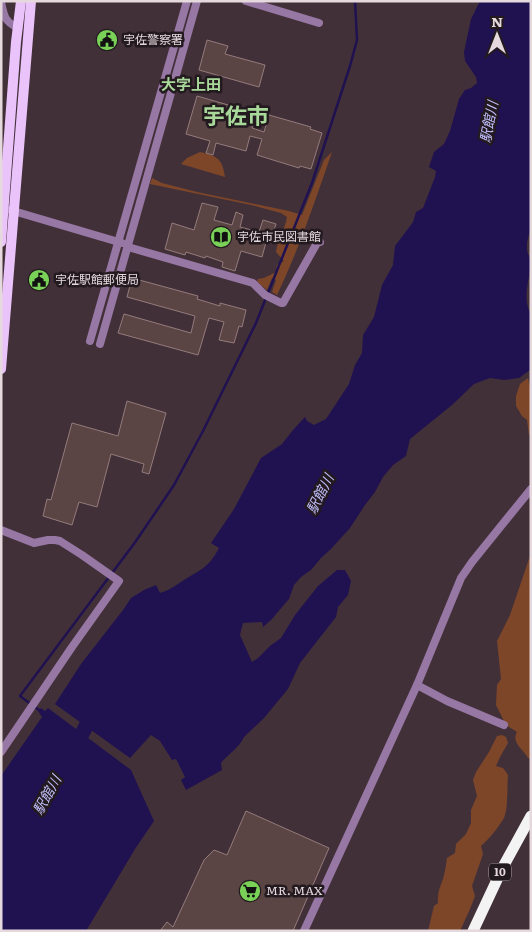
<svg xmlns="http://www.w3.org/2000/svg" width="532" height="932" font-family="Literata,'Noto Sans JP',serif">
  <rect width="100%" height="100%" fill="#423039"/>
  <g fill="#7d4629">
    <path d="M200 152C218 156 222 159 225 177L181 164 187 158Z"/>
    <path d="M332 152C315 201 299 249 277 295L272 292 276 280 272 278 267 290 257 282 258 279 264 278 276 272 277 265 284 261 276 252C278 239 285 229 287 217L281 213 251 205 150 184 152 178 162 183 197 192 289 211 302 215 324 160Z"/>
    <path d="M528 378 531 392V436L529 435 527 420 522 416 516 406V396L520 384Z"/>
    <path d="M531 553V759L528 758C523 749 511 743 517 732L506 725 496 705 497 685 501 679 497 641 510 615Z"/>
    <path d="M502 735 506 737 508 743 500 757 496 766 503 768 508 775C507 783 508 791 507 799 507 805 506 813 504 818 498 828 489 839 481 846L483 854 472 886 475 896 470 909 460 931H428L434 906 438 903C437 894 440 887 443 879 445 872 446 865 447 858L455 853 456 844 466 834 471 823V810L477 796 473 780 476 772 489 752 497 736Z"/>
  </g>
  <g fill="#201151">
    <path d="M480 1H531V229C529 234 526 243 527 249 527 254 531 258 531 264 529 282 522 298 531 315V364L530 370 519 378 504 380 490 378 474 384 452 405 410 439 406 456 393 465 383 477 375 492 365 505 350 528 331 549 321 558 311 570 301 577 294 585 289 599 271 620 263 627 262 622 243 623 240 635 252 662 258 658 270 646 281 638 295 615 318 586 337 570H345L351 581 348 595 338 607 336 617 300 663 288 689 264 718 244 737C239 748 228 754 221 763L222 770 186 790 181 780 185 777 176 759 172 760 160 741 151 735 130 758 55 704 81 664 123 610 131 598 144 590 156 585 160 593C170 590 176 585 184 580 202 569 209 567 219 548L211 543 234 509 261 458 282 444 293 430 305 417 307 421 314 425 326 419 349 384 355 365 362 353 363 335 374 317 382 285 393 265 395 246 413 222 416 212 423 208 435 177 436 171 429 167 434 152 444 144 450 131 459 99 465 90 471 88 477 83 476 77 465 61 464 52 471 19Z"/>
    <path d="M41 708 45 711 48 708 131 770 154 821 135 849 86 931H1V776L42 717 38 711Z"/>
  </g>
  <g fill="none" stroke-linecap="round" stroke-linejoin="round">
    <path stroke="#201151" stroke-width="2.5" d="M39 710 20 696 136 541 174 485 203 431 256 323 312 183 350 66 357 40 355 1"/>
    <path stroke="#201151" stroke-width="15" d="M73 751 95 709"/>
  </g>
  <g fill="#5a4444" stroke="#947b7c">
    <path d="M207 40 228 46 225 54 265 65 259 87 199 70Z"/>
    <path d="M197 96 256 113 252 128 264 132 269 115 311 127 310 129 322 133 311 169 300 166 299 168 257 155 262 139 250 136 246 151 216 143 213 155 206 153 210 141 186 134Z"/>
    <path d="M202 203 218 207 214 220 232 225 236 212 243 215 240 227 259 232 263 220 276 224 272 236 268 235 262 257 241 251 235 271 222 267 223 262 206 256 205 258 186 252 185 255 165 249 172 223 194 230Z"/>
    <path d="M132 278 198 296 197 299 220 306V303L246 310 242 327 239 326 234 343 219 340 224 322 209 318 198 355 118 333 124 314 191 333 195 316 127 297Z"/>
    <path d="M127 401 166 413 149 474 142 472 144 464 111 454 97 507 79 502 72 525 43 516 47 499 51 500 72 423 118 436Z"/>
    <path d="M246 811 329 848 293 931H160L167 922 173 927 204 860 214 850 227 855Z"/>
  </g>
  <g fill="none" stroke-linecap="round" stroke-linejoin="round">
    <g stroke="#9777a4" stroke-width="8">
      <path d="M246 1 319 23"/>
      <path d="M1 2C4 16 4 21 18 28"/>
      <path d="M10 210 122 243"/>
      <path d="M128 247 253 283 265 295 281 303H283L317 243 320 242"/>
      <path d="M90 341 187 1"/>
      <path d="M100 344 197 1"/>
      <path d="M1 530 34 543 48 540H55L60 541 82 555 119 581 72 647 1 752"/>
      <path d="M417 685 447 701 504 725"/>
      <path d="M304 931 417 685 461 578 472 562 531 489"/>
    </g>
    <g stroke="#ebc3fb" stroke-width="10">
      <path d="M1 242 16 42 21 1"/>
      <path d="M1 369 31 1"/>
    </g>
    <path stroke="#f3f3f3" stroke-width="11" d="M473 931 503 867 531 816"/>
  </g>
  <defs>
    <g id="civic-disc" transform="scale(1.125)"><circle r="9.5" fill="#79d158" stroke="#231a1f"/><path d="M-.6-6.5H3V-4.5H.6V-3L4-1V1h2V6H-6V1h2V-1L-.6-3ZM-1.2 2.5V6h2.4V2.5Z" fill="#111"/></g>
    <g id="library-disc" transform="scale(1.125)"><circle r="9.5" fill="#79d158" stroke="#231a1f"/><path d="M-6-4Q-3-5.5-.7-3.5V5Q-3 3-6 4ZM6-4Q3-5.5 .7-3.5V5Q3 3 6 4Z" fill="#111"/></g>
    <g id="supermarket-disc" transform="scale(1.125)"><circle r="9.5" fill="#79d158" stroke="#231a1f"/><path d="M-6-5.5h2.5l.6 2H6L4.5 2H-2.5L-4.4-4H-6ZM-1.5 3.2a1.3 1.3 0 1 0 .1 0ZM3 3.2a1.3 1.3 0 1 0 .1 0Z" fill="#111"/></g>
  </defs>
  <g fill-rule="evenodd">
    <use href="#civic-disc" x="107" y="40"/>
    <use href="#library-disc" x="221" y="237"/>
    <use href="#civic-disc" x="39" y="280"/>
    <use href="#supermarket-disc" x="250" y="891"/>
  </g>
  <g text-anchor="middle" stroke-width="5" stroke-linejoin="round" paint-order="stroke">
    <rect fill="#231a1f" stroke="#aba0a5" stroke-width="1" x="489" y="863.5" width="22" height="17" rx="4"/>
    <g font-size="11" font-weight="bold" fill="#e5d9de">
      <text x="500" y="876">10</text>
    </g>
    <g font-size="12" fill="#e5d9de" stroke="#231a1f" text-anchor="start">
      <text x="123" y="44">宇佐警察署</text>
      <text x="237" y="241">宇佐市民図書館</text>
      <text x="55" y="284">宇佐駅館郵便局</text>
      <text x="266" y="895">MR. MAX</text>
    </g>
    <g font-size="14" font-style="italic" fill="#c0befa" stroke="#231a1f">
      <text transform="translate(489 122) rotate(-79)" y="5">駅館川</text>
      <text transform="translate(320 494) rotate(-63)" y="5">駅館川</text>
      <text transform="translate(47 795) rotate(-61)" y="5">駅館川</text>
    </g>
    <g font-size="15" font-weight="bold" fill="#a9d99a" stroke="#231a1f">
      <text x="191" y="90">大字上田</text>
    </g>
    <g font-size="22" font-weight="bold" fill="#a9d99a" stroke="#231a1f">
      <text x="236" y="124">宇佐市</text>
    </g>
  </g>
  <rect width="532" height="932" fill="none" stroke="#e5d9de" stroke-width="5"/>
  <g transform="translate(497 35)" stroke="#231a1f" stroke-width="4" paint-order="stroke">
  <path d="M0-4L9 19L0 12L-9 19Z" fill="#e5d9de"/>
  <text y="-8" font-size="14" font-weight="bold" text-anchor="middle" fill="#e5d9de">N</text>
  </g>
</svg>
